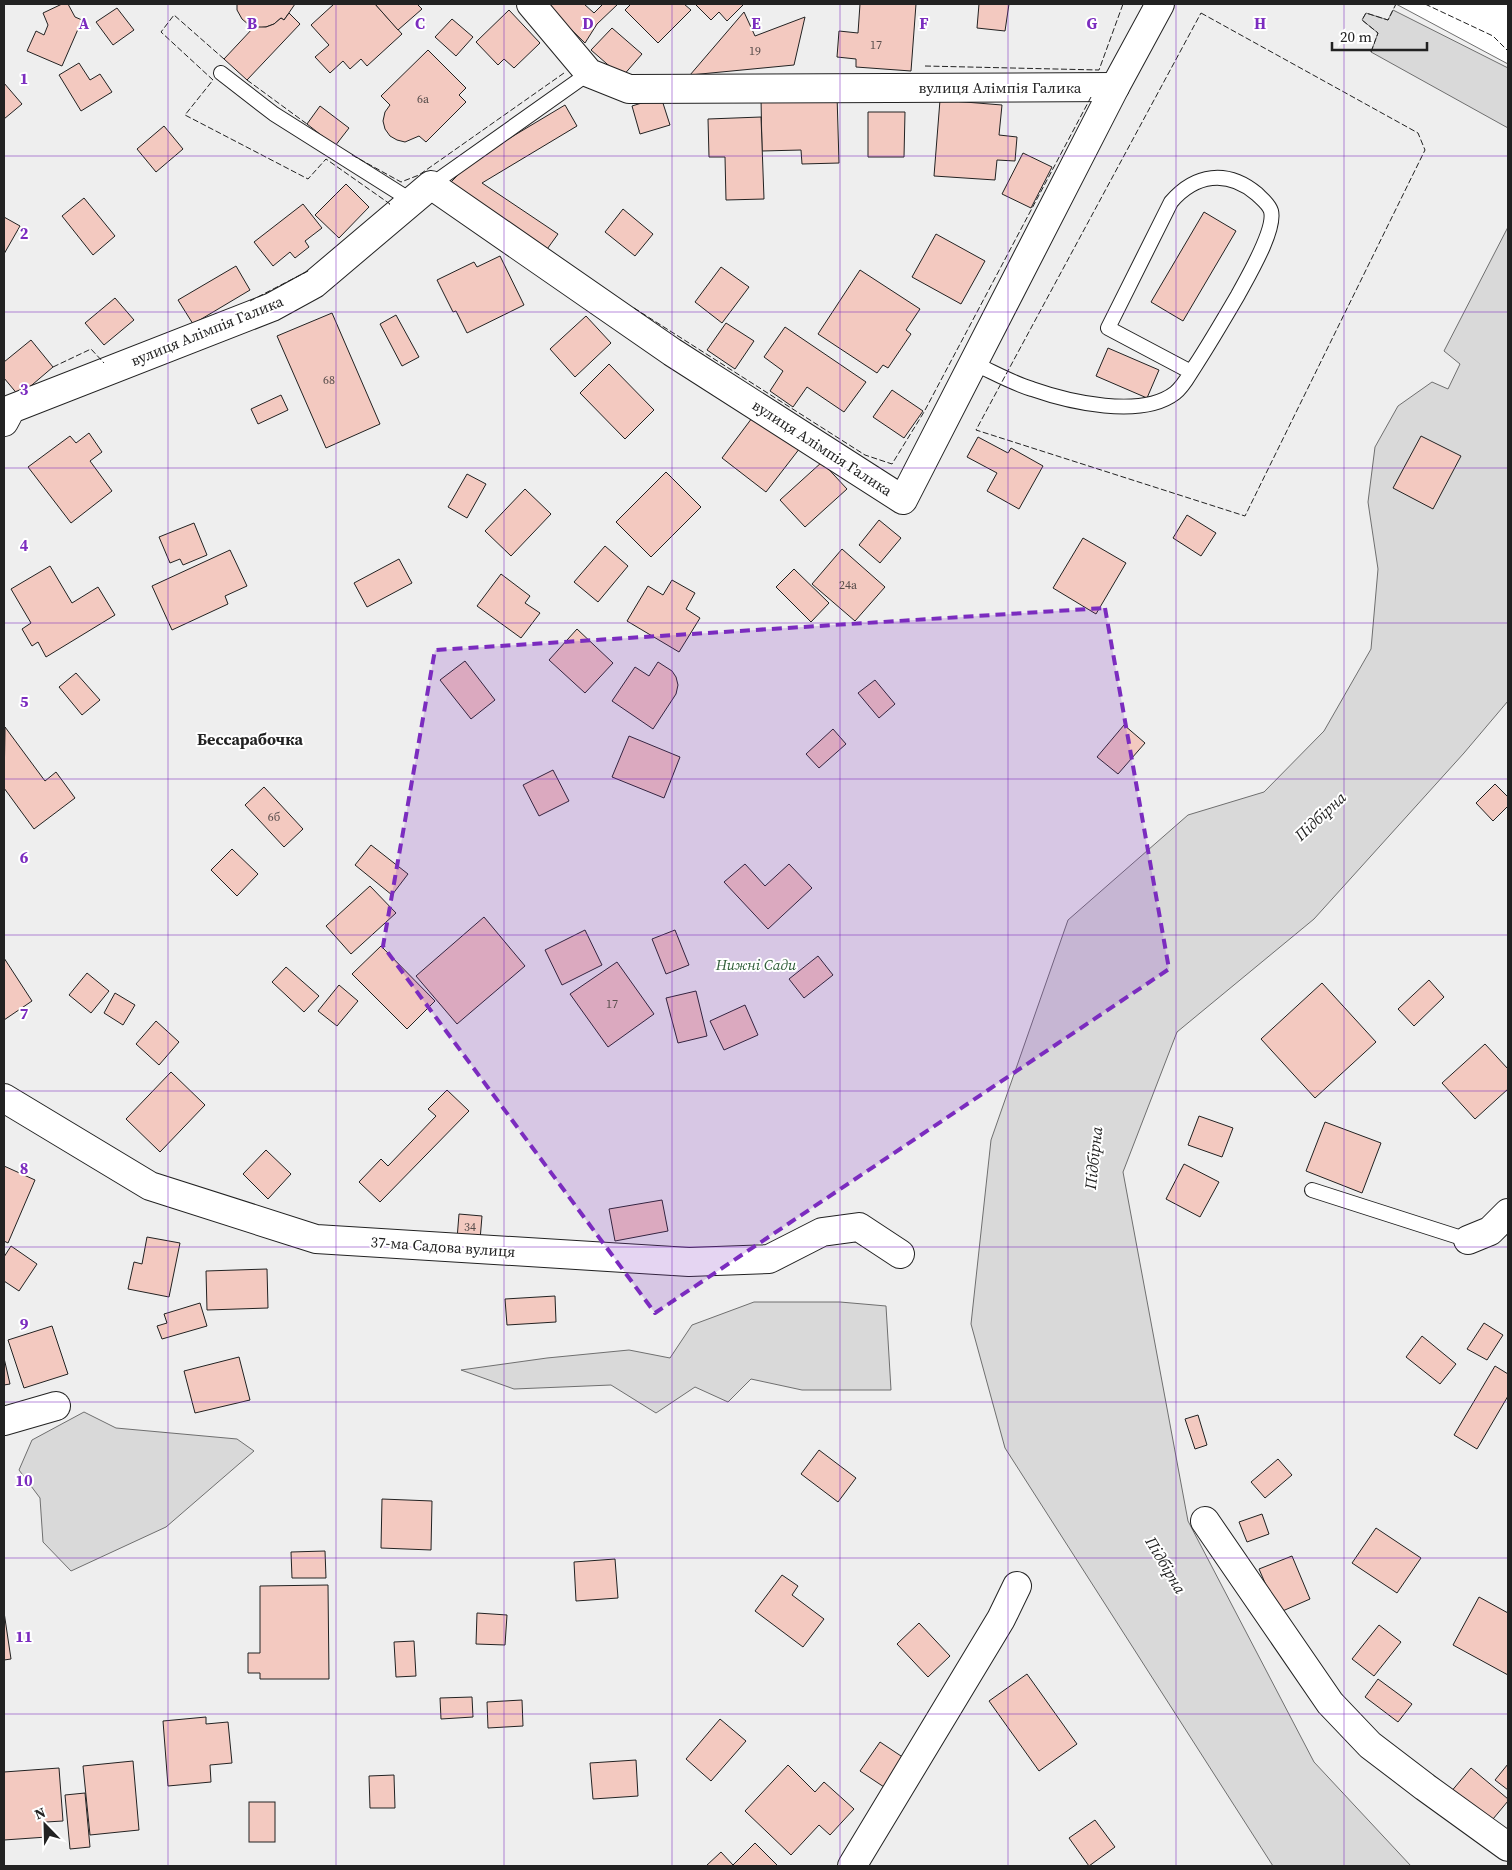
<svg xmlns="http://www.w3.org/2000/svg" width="1512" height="1870" font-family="'Source Serif 4',serif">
  <rect width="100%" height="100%" fill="#fff"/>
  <path fill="#eee" stroke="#6f6f6f" d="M4 4H1396L1508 64V1866H4Z"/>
  <g fill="#d9d9d9" stroke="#6f6f6f">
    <path d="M1393 10 1508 68V128L1371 52 1378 33 1362 20 1366 13 1388 20Z"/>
    <path d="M1508 227V701L1464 753 1314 919 1177 1032 1123 1172 1188 1521 1314 1762 1411 1866H1273L1005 1448 971 1324 991 1140 1068 920 1188 815 1264 792 1324 731 1371 649 1378 569 1368 502 1375 447 1398 406 1432 382 1448 389 1460 364 1444 351Z"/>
    <path d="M754 1302H840L886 1306 891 1390H802L751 1379 728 1402 695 1387 656 1413 611 1385 514 1389 461 1370 547 1358 629 1350 670 1358 692 1325Z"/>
    <path d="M84 1412 116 1428 237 1439 254 1451 166 1527 71 1571 43 1542 40 1498 19 1470 32 1440Z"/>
  </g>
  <g fill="#f3c9c0" stroke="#222">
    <path d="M62 4H68L75 17 82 20 62 66 27 51 36 31 44 35 48 25 43 13Z"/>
    <path d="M237 4H295L284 20 281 18 274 24 266 27 257 28 249 25 242 19 237 10Z"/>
    <path d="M334 4H375L402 34 367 66 361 59 350 69 343 61 330 73 315 57 329 45 311 25Z"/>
    <path d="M375 4H417L422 9 398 30Z"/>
    <path d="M545 4H584L594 13 603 4H618L597 24 585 43Z"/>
    <path d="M631 4H684L691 10 658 43 625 10Z"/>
    <path d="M695 4H744L727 21 719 12 711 20Z"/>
    <path d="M860 4H916L911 71 856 67V59L837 57 839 31 858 33Z"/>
    <path d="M979 4H1009L1005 31 977 28Z"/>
    <path d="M117 8 134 30 113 45 96 22Z"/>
    <path d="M509 10 540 43 514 68 504 59 498 65 476 42Z"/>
    <path d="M744 12 755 36 805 17 794 65 690 75Z"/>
    <path d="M289 13 300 24 247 80 224 59 254 27H266L274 24 281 18 284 20Z"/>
    <path d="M452 19 473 37 456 56 435 37Z"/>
    <path d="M612 28 642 54 622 77 591 50Z"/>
    <path d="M428 50 466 88 459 95 466 102 426 142 419 136 405 142 397 140 390 136 385 129 383 121 385 112 390 105 381 96Z"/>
    <path d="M79 63 90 80 100 74 112 92 81 111 59 75Z"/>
    <path d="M4 83 22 104 4 119Z"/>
    <path d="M837 95 839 163 802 164 801 150 762 151 761 98Z"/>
    <path d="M661 97 670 125 640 134 632 106Z"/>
    <path d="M940 100 1002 105 999 135 1017 137 1015 161 997 160 995 180 934 176Z"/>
    <path d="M565 105 577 126 482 183 558 234 545 252 448 185 473 160Z"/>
    <path d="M320 106 349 128 335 146 307 124Z"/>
    <path d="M868 112H905L904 157H868Z"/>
    <path d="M761 117 764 199 726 200 725 157H709L708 119Z"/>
    <path d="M164 126 183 149 156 172 137 149Z"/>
    <path d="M1023 153 1052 167 1031 208 1002 194Z"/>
    <path d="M346 184 369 207 339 238 315 215Z"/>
    <path d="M84 198 115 236 93 255 62 216Z"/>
    <path d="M303 204 322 228 305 241 309 247 295 258 290 252 273 266 254 242Z"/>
    <path d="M623 209 653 234 635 256 605 232Z"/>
    <path d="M1204 212 1236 231 1183 321 1151 302Z"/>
    <path d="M4 217 20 226 4 254Z"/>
    <path d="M936 234 985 261 961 304 912 277Z"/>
    <path d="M500 256 524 305 467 333 456 311 453 312 437 280 474 262 477 267Z"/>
    <path d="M236 266 250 290 193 324 178 300Z"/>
    <path d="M721 267 749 287 722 323 695 302Z"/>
    <path d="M860 270 920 309 906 330 911 334 888 368 883 365 877 373 818 334Z"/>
    <path d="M115 298 134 320 104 345 85 323Z"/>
    <path d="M332 313 380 424 326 448 277 336Z"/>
    <path d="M396 315 419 357 402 366 380 324Z"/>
    <path d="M586 316 611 343 575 377 550 349Z"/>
    <path d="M726 323 754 341 735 369 707 350Z"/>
    <path d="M785 327 866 382 844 412 807 387 793 407 770 391 783 371 764 357Z"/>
    <path d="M31 340 53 367 19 396 4 378V362Z"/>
    <path d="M1108 348 1159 370 1147 398 1096 376Z"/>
    <path d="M609 364 654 410 625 439 580 393Z"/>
    <path d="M892 390 923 411 904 438 873 417Z"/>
    <path d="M281 395 288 410 258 424 251 409Z"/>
    <path d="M755 414 800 448 766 492 722 458Z"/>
    <path d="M89 433 102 452 90 461 112 491 71 523 28 467 70 436 76 443Z"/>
    <path d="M1421 436 1461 456 1433 509 1393 488Z"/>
    <path d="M978 437 1008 453 1011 448 1043 466 1019 509 987 491 997 473 967 457Z"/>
    <path d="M822 462 847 489 805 527 780 500Z"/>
    <path d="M666 472 701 507 651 557 616 522Z"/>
    <path d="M467 474 486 484 467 518 448 507Z"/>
    <path d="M525 489 551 514 511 556 485 531Z"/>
    <path d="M1187 515 1216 533 1201 556 1173 538Z"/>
    <path d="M879 520 901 538 880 563 859 545Z"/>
    <path d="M194 523 207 555 183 565 180 559 170 563 159 537Z"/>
    <path d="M1083 538 1126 563 1096 614 1053 588Z"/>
    <path d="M605 546 628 566 598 602 574 582Z"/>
    <path d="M842 549 885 587 855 621 812 584Z"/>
    <path d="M230 550 247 586 225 596 228 604 172 630 152 586Z"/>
    <path d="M399 559 412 583 367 607 354 583Z"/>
    <path d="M50 566 72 603 98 587 115 615 46 657 38 642 32 646 22 629 31 623 11 589Z"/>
    <path d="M794 569 829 603 811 622 776 587Z"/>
    <path d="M501 574 530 596 525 603 540 613 521 638 477 606Z"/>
    <path d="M672 580 695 593 686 609 700 618 679 652 627 621 648 586 663 595Z"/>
    <path d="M577 629 613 663 585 693 549 660Z"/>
    <path d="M465 661 495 700 471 719 440 680Z"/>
    <path d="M658 662 672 671 676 677 678 685 676 694 653 729 612 701 635 667 649 676Z"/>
    <path d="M76 673 100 700 82 715 59 687Z"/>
    <path d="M875 680 895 704 879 718 858 693Z"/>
    <path d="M1124 725 1145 743 1118 774 1097 757Z"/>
    <path d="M5 727 45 781 56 772 75 798 34 829 4 788Z"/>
    <path d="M833 729 846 744 819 768 806 754Z"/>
    <path d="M629 736 680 757 664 798 612 777Z"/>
    <path d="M553 770 569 801 539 816 523 785Z"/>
    <path d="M1495 784 1508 797V806L1493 821 1476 803Z"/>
    <path d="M264 787 303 829 284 847 245 805Z"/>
    <path d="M371 845 408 874 392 895 355 865Z"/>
    <path d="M232 849 258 874 237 896 211 870Z"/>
    <path d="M745 864 765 886 789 864 812 888 768 929 724 882Z"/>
    <path d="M370 886 396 913 351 954 326 926Z"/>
    <path d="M484 917 525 966 457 1024 416 976Z"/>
    <path d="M585 930 602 965 562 985 545 950Z"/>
    <path d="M675 930 689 965 666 974 652 939Z"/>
    <path d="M381 946 435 1001 407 1029 352 974Z"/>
    <path d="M818 956 833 975 804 998 789 979Z"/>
    <path d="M4 958 32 1001 4 1020Z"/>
    <path d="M617 962 654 1014 608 1047 570 994Z"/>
    <path d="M286 967 319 996 304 1012 272 982Z"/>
    <path d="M87 973 109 991 91 1013 69 995Z"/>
    <path d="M1429 980 1444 997 1414 1026 1398 1009Z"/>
    <path d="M1322 983 1376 1042 1315 1098 1261 1039Z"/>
    <path d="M339 985 358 1001 337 1026 318 1011Z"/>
    <path d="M696 991 707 1036 678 1043 666 998Z"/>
    <path d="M115 993 135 1005 123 1025 104 1013Z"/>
    <path d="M745 1005 758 1035 724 1050 710 1021Z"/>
    <path d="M156 1021 179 1042 159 1065 136 1044Z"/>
    <path d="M1485 1044 1508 1069V1089L1475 1119 1442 1083Z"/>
    <path d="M171 1072 205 1105 160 1152 126 1119Z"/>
    <path d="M447 1090 469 1111 380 1202 359 1182 381 1159 388 1166 436 1116 428 1109Z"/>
    <path d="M1199 1116 1233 1128 1222 1157 1188 1145Z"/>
    <path d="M1325 1122 1381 1143 1362 1193 1306 1171Z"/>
    <path d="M266 1150 291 1174 268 1199 243 1174Z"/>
    <path d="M1184 1164 1219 1182 1200 1217 1166 1199Z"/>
    <path d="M4 1166 35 1180 8 1243 4 1241Z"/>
    <path d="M662 1200 668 1231 615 1241 609 1209Z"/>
    <path d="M459 1214 482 1216 480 1240 457 1239Z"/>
    <path d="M147 1237 180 1243 169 1297 128 1289 134 1262 142 1264Z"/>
    <path d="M11 1246 37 1264 19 1291 4 1281V1257Z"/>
    <path d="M267 1269 268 1308 207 1310 206 1271Z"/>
    <path d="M555 1296 556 1322 507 1325 505 1299Z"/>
    <path d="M200 1303 207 1326 162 1339 157 1326 167 1323 164 1314Z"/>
    <path d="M1484 1323 1503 1335 1487 1360 1467 1349Z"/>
    <path d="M52 1326 68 1374 24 1388 8 1340Z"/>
    <path d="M1422 1336 1456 1364 1440 1384 1406 1357Z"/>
    <path d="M239 1357 250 1400 195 1413 184 1371Z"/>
    <path d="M4 1358 10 1384 4 1385Z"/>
    <path d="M1495 1366 1508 1374V1396L1477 1449 1454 1435Z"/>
    <path d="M1198 1415 1207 1445 1195 1449 1185 1419Z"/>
    <path d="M819 1450 856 1478 838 1502 801 1474Z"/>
    <path d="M1278 1459 1292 1475 1265 1498 1251 1482Z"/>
    <path d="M382 1499 432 1501 431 1550 381 1548Z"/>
    <path d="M1262 1514 1269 1534 1247 1542 1239 1522Z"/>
    <path d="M1376 1528 1421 1558 1397 1593 1352 1563Z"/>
    <path d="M325 1551 326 1578H292L291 1552Z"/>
    <path d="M1292 1556 1310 1599 1278 1613 1259 1569Z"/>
    <path d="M615 1559 618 1598 576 1601 574 1562Z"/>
    <path d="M782 1575 798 1586 792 1595 824 1619 803 1647 755 1611Z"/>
    <path d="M328 1585 329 1679H260V1673H248V1653H260V1586Z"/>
    <path d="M1479 1597 1508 1613V1675L1453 1645Z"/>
    <path d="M4 1612 11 1659 4 1660Z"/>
    <path d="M477 1613 507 1615 505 1645 476 1644Z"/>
    <path d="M919 1623 950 1656 928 1677 897 1644Z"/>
    <path d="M1379 1625 1401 1642 1374 1676 1352 1659Z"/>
    <path d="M414 1641 416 1676 396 1677 394 1642Z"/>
    <path d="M1027 1674 1077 1744 1039 1771 989 1701Z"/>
    <path d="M1378 1679 1412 1704 1398 1722 1365 1697Z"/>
    <path d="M472 1697 473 1717 441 1719 440 1698Z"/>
    <path d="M522 1700 523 1726 488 1728 487 1702Z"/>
    <path d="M206 1717V1724L228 1722 232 1763 210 1765 211 1782 168 1786 163 1721Z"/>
    <path d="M720 1719 746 1741 711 1781 686 1759Z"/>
    <path d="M880 1742 904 1758 884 1787 860 1771Z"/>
    <path d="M636 1760 638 1796 593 1799 590 1763Z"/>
    <path d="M133 1761 139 1830 90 1835 83 1766Z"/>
    <path d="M1508 1764V1790L1495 1780Z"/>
    <path d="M788 1765 815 1792 824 1782 854 1809 830 1835 819 1825 791 1855 745 1811Z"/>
    <path d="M59 1768 63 1821 46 1822 47 1837 4 1840V1772Z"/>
    <path d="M1471 1768 1508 1799V1801L1488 1825 1450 1793Z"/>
    <path d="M394 1775 395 1808H370L369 1776Z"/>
    <path d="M85 1793 90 1847 70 1849 65 1795Z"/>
    <rect x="249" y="1802" width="26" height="40"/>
    <path d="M1095 1820 1115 1847 1089 1866 1069 1838Z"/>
    <path d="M755 1843 778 1866H706L721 1852 733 1865Z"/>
  </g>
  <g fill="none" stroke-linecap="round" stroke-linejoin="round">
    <g stroke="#222" stroke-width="16">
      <g id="lane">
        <path d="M221 73 274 114 412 201"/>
        <path d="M431 185 589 73"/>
        <path d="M973 363C993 372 1012 383 1032 389 1069 402 1141 419 1175 393 1184 386 1189 375 1195 366 1210 343 1224 319 1238 295 1247 278 1276 230 1271 211 1269 204 1262 199 1257 194 1227 169 1195 174 1171 202L1108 328 1191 372"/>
        <path d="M1312 1190 1468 1240"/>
      </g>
    </g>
    <g stroke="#222" stroke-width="30">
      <g id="street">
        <path d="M531 4 589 73 629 89 1115 87"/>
        <path d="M4 422 11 409 272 307 314 284 431 185 672 352 903 500 1115 87 1160 4"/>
        <path d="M4 1098 150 1186 316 1239 689 1262 769 1259 822 1232 859 1227 900 1254"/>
        <path d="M1468 1240 1490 1231 1508 1213"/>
        <path d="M4 1421 56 1406"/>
        <path d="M1205 1521 1330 1703 1370 1745 1425 1787 1508 1847"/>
        <path d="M852 1866 1001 1619 1017 1586"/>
      </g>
    </g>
    <use href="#lane" stroke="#fff" stroke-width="14"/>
    <use href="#street" stroke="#fff" stroke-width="28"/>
    <g stroke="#222" stroke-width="1" stroke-dasharray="6 2.5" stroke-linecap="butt">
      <path d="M1425 4 1493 36 1508 51"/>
      <path d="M1201 13 1418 133 1425 150 1245 516 976 430Z"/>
      <path d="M1371 52 1378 33 1362 20 1366 13 1388 20 1396 4"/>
      <path d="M224 59 174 15 161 32 213 80 185 115 308 179 326 159 390 204 389 205"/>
      <path d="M925 66 1099 70 1123 4"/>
      <path d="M247 80 307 124"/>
      <path d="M352 155 401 182 419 175 564 73"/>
      <path d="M250 301 310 270"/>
      <path d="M634 308 865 455 892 464 924 412 1091 97"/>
      <path d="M53 367 91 349 104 363"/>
    </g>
  </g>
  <path fill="#7b2cbf" fill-opacity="0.2" stroke="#7b2cbf" stroke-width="4" stroke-dasharray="10 6" stroke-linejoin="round" d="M1105 608 1169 969 655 1313 383 946 435 650Z"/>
  <path fill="none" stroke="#7b2cbf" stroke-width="1" stroke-opacity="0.55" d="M168 4V1866M336 4V1866M504 4V1866M672 4V1866M840 4V1866M1008 4V1866M1176 4V1866M1344 4V1866M4 156H1508M4 312H1508M4 468H1508M4 623H1508M4 779H1508M4 935H1508M4 1091H1508M4 1247H1508M4 1402H1508M4 1558H1508M4 1714H1508"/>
  <g text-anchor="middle" stroke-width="4" stroke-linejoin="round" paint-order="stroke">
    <g font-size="12" fill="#564c4a">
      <text x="876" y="49">17</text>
      <text x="755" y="55">19</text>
      <text x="423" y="103">6а</text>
      <text x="329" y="384">68</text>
      <text x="848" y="589">24а</text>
      <text x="274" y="821">6б</text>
      <text x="612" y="1008">17</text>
      <text x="470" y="1231">34</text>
    </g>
    <g font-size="15" fill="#222" stroke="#fff">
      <text x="1000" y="93">вулиця Алімпія Галика</text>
      <text transform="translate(207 331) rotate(-22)" y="5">вулиця Алімпія Галика</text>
      <text transform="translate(822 448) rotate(33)" y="5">вулиця Алімпія Галика</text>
      <text transform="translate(443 1247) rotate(4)" y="5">37-ма Садова вулиця</text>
    </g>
    <g font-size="15" font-style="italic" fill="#2f5e38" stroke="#fff">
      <text x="756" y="970">Нижні Сади</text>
    </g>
    <g font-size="16" font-weight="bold" fill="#222" stroke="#fff">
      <text x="250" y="745">Бессарабочка</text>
    </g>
    <g font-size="16" font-style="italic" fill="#222" stroke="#fff">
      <text transform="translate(1320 816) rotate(-43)" y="6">Підбірна</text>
      <text transform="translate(1093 1158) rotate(-84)" y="6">Підбірна</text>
      <text transform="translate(1166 1565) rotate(59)" y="6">Підбірна</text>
    </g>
  </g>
  <g font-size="16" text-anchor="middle" font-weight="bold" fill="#7b2cbf" stroke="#fff" stroke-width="4" stroke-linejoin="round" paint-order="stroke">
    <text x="84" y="29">A</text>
    <text x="252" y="29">B</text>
    <text x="420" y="29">C</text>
    <text x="588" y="29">D</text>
    <text x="756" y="29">E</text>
    <text x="924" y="29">F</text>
    <text x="1092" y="29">G</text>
    <text x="1260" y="29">H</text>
    <text x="24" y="84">1</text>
    <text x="24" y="239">2</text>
    <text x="24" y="395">3</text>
    <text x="24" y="551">4</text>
    <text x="24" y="707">5</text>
    <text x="24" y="863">6</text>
    <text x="24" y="1019">7</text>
    <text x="24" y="1174">8</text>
    <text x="24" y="1330">9</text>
    <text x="24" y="1486">10</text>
    <text x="24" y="1642">11</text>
  </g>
  <rect width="1512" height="1870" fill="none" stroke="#222222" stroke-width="10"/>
  <g transform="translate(45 1825) rotate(337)" stroke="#ffffff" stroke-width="4" paint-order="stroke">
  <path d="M0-4L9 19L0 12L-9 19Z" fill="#222222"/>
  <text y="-8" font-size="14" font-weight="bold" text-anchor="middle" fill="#222222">N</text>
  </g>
  <path d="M1332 42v8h95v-8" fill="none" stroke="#222222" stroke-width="2.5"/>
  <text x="1340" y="42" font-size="15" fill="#222222" stroke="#ffffff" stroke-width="4" paint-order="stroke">20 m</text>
</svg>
